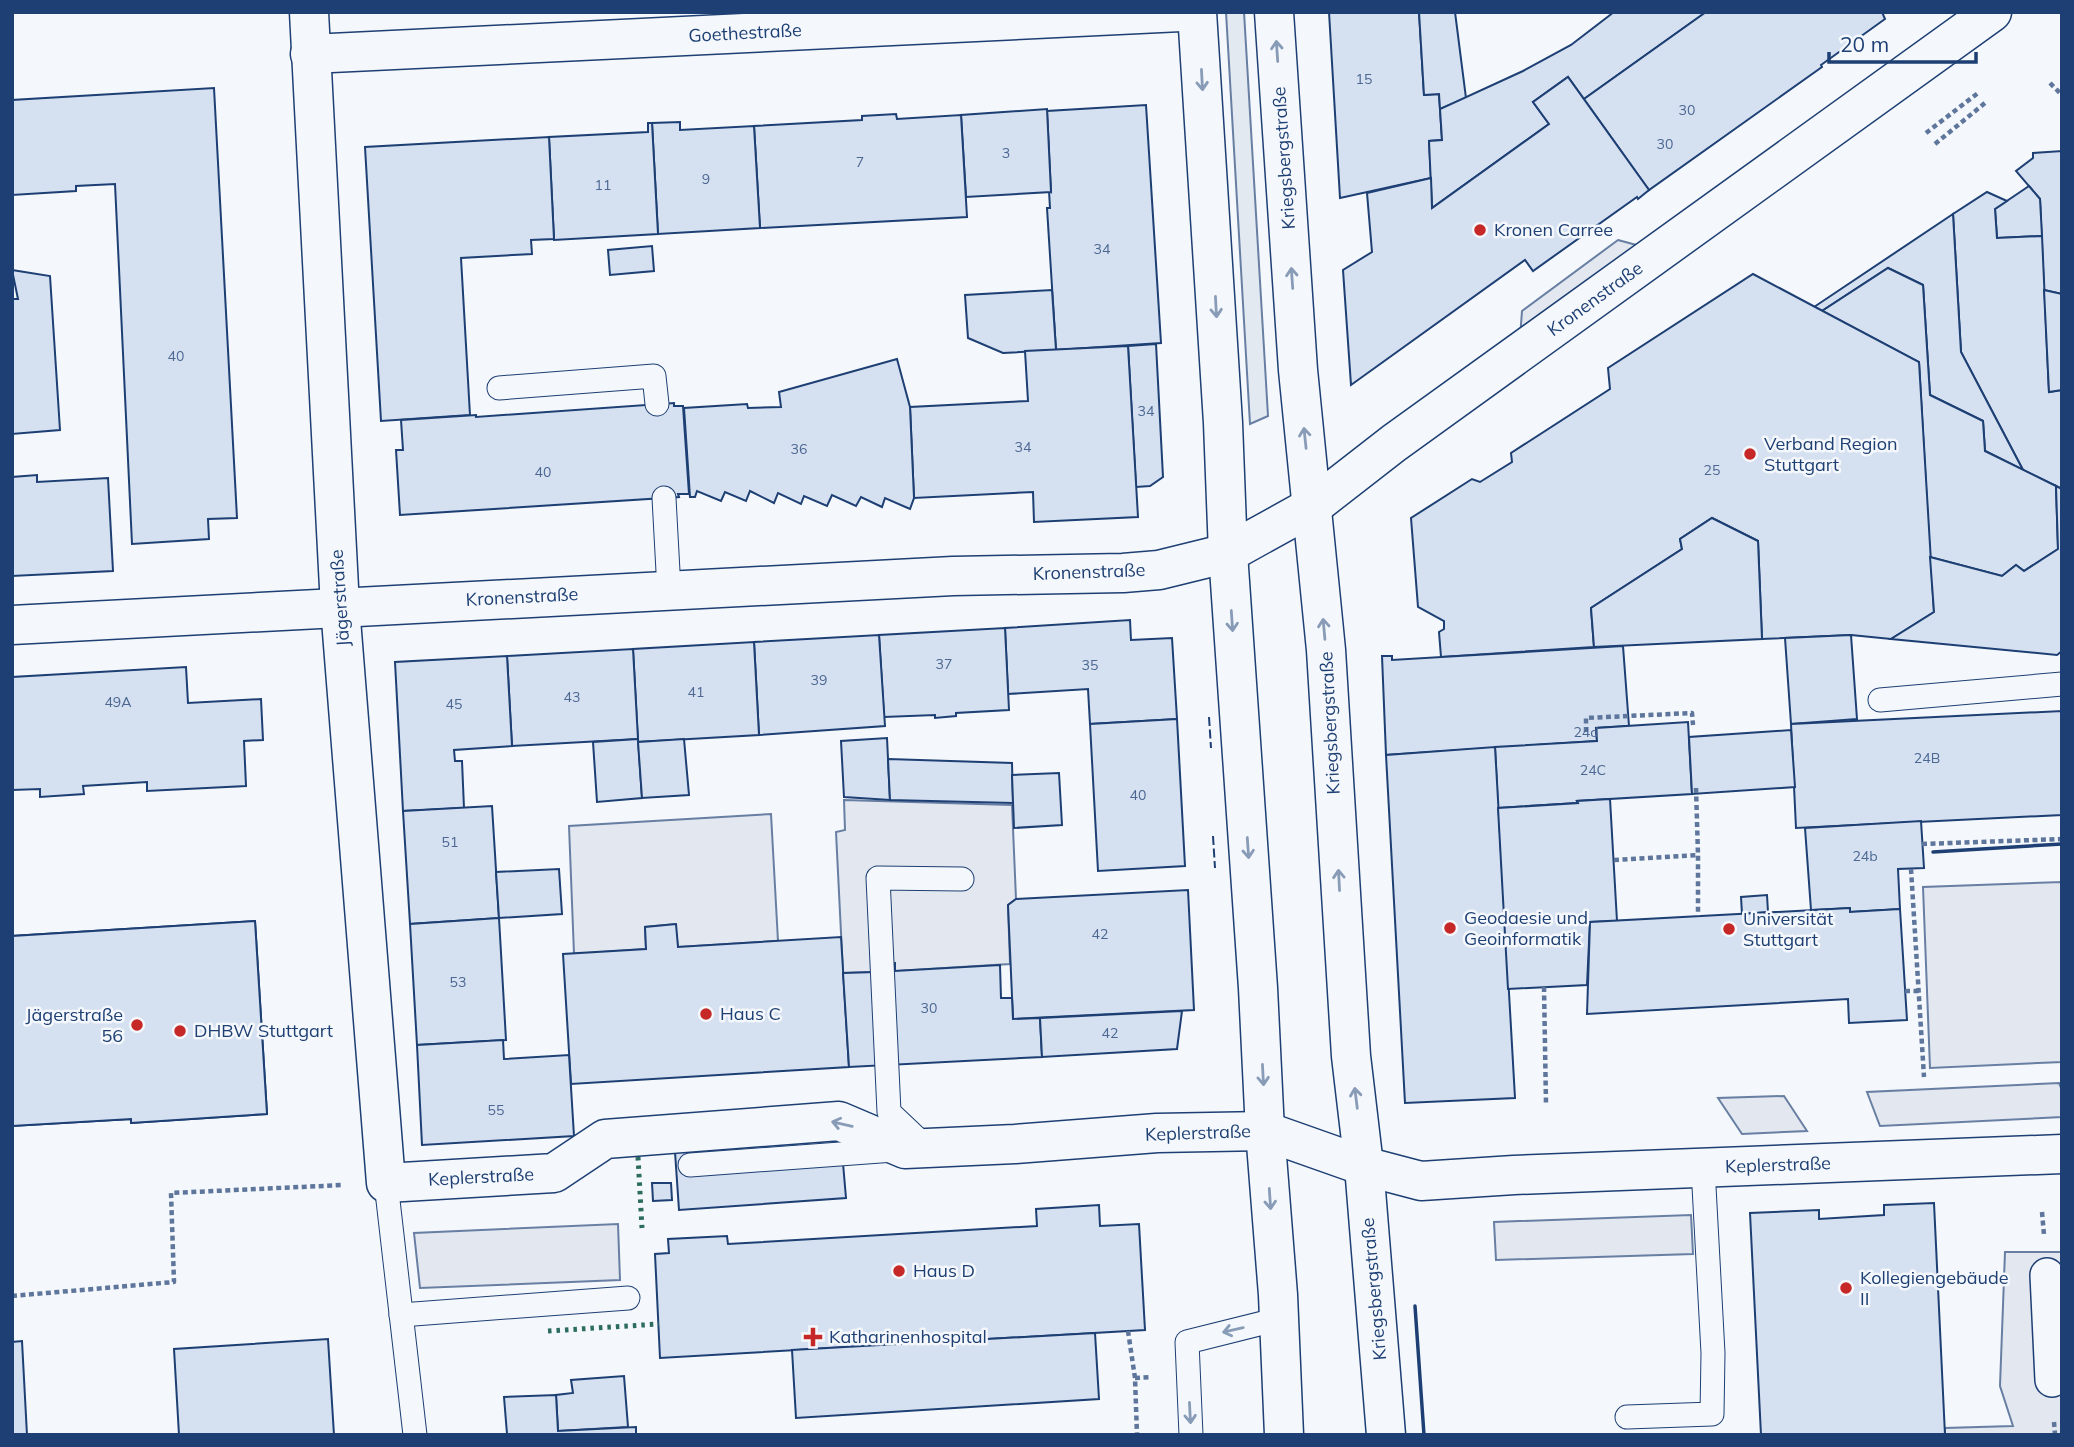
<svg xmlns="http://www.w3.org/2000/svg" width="2074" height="1447" font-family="Mulish,sans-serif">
  <rect width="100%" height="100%" fill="#f4f7fb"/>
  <path fill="#e3e9f0" stroke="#687fa3" stroke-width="2" d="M1226 12H1244L1268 416 1250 424Z"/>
  <g fill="#e3e8f0" stroke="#687fa3" stroke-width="2">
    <path d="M1618 240 1640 246 1520 338 1522 311Z"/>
    <path d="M844 800 1012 805 1016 899 1008 905 1010 964 895 971V964L875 972 843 973 836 832 845 830Z"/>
    <path d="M771 814 778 941 678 947 675 924 645 927 646 949 574 954 569 826Z"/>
    <path d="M2062 882V1062L1930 1068 1923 887Z"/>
    <path d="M2059 1083 2062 1090V1117L1880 1126 1867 1092Z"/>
    <path d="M1784 1096 1807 1131 1742 1134 1718 1098Z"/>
    <path d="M1691 1215 1693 1254 1496 1260 1494 1222Z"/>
    <path d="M618 1224 620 1280 420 1288 414 1233Z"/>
    <path d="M2005 1252H2062V1435H1945V1428L2013 1426 2000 1386Z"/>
  </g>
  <g fill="#d5e0f0" stroke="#1d3f73" stroke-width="2" fill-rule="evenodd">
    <path d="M1329 12H1419L1424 95 1439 94 1442 140 1429 141 1431 178 1340 198Z"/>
    <path d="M1419 12H1455L1466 98 1440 109 1439 94 1424 95Z"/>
    <path d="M1614 12H1706L1584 99 1568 77 1533 102 1549 124 1432 208 1429 141 1442 140 1440 109 1523 71 1571 45Z"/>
    <path d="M1706 12H1882L1885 19 1821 65 1822 67 1649 190 1584 99Z"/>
    <path d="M1568 77 1649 190 1638 199 1637 197 1533 271 1525 260 1351 385 1343 270 1372 252 1367 193 1431 178 1432 208 1549 124 1533 102Z"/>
    <path d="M214 88 237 518 208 519 209 539 132 544 115 184 76 186V191L12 195V100Z"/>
    <path d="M1146 105 1161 343 1056 350 1047 208H1050L1049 191 1051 192 1047 111Z"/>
    <path d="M1047 109 1051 192 966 197 961 115Z"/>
    <path d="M896 114 897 119 961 115 967 217 760 228 754 126 862 120V116Z"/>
    <path d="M680 122V130L754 126 760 228 658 234 652 123Z"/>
    <path d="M648 123H652L658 234 554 240 549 137 648 132Z"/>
    <path d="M549 137 554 239 531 240 532 254 461 258 470 415 381 421 365 147Z"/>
    <path d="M2062 151V294L2044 290 2040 199 2016 171 2033 158V153Z"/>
    <path d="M2029 186 2040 199 2042 236 1997 238 1995 209Z"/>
    <path d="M1987 192 2007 201 1995 209 1997 238 2042 236 2049 392 2062 390V489L2023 470 1961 352 1953 214Z"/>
    <path d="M1953 214 1961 352 2023 470 1985 451 1983 421 1930 395 1923 285 1888 268 1822 311 1814 307Z"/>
    <path d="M652 246 654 271 610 275 608 250Z"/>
    <path d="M1888 268 1923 285 1930 395 1983 421 1985 451 2056 486 2058 549 2024 571 2016 565 2002 576 1930 557 1919 362 1822 311Z"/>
    <path d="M12 270 50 276 60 430 12 434V299H18Z"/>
    <path d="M1753 274 1919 362 1934 612 1891 639 1851 635 1762 639 1758 541 1712 518 1680 539 1682 549 1591 608 1594 647 1441 657 1439 632 1444 629V621L1418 607 1411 518 1472 479 1480 482 1512 462 1511 453 1610 389 1608 368Z"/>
    <path d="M1052 290 1056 350 1003 353 968 338 965 295Z"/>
    <path d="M2044 290 2062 294V390L2049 392Z"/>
    <path d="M1156 344 1163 477 1150 486 1136 487 1128 346Z"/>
    <path d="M1128 346 1138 517 1034 522 1033 492 914 498 910 407 1028 401 1025 351Z"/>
    <path d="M897 359 910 407 914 498 910 509 885 498 882 507 861 497 856 506 832 495 827 506 804 496 801 504 778 493 774 503 750 491 746 501 725 492 721 501 697 491 695 497H690L684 408 747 404 748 408 781 407 779 392Z"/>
    <path d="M674 403V406H683L689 494H678L679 497 400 515 396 450H403L401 420 476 415V417Z"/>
    <path d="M37 475V482L108 478 113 571 12 576V477Z"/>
    <path d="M2056 486 2062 489V651L2057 655 1891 639 1934 612 1930 557 2002 576 2016 565 2024 571 2058 549Z"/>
    <path d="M1712 518 1758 541 1762 639 1594 647 1591 608 1682 549 1680 539Z"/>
    <path d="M1130 620 1131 640 1172 638 1177 719 1090 724 1088 689 1008 694 1005 628Z"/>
    <path d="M1005 628 1009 710 956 713V716L935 718V715L884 717 879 635Z"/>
    <path d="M879 635 885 726 759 735 754 642Z"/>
    <path d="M1851 635 1857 719 1791 724 1785 638Z"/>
    <path d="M754 642 759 735 638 742 633 649Z"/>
    <path d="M1623 646 1629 726 1596 728 1597 741 1386 755 1382 656H1392V660Z"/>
    <path d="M633 649 638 739 512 746 507 656Z"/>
    <path d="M507 656 512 746 454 750 455 761H462L464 808 403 811 395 662Z"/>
    <path d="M186 667 188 703 261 699 263 740 244 741 246 786 147 791V782L83 786 84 794 40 797V789L12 790V677Z"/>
    <path d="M2062 711V815L1796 828 1791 724Z"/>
    <path d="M1177 719 1185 866 1098 871 1090 724Z"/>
    <path d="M1688 722 1692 794 1577 801 1578 803 1498 808 1495 747 1597 741 1596 728Z"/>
    <path d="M1791 730 1795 787 1692 794 1689 737Z"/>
    <path d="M887 738 890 800 844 797 841 741Z"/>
    <path d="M638 739 642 798 597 802 593 742Z"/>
    <path d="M684 739 689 795 642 798 638 742Z"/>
    <path d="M1495 747 1515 1098 1405 1103 1386 755Z"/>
    <path d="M888 759 1012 763 1013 803 890 800Z"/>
    <path d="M1059 773 1062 825 1014 828 1012 775Z"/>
    <path d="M1610 799 1617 921 1590 922 1587 985 1508 989 1498 808 1578 803 1577 801Z"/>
    <path d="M492 806 499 918 410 924 403 811Z"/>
    <path d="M1921 821 1924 868 1898 869 1900 909 1850 912V908L1811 910 1805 828Z"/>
    <path d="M559 869 562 914 499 918 496 872Z"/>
    <path d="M1188 890 1194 1010 1013 1019 1008 905 1016 899Z"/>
    <path d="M1767 895 1768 912 1742 914 1741 897Z"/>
    <path d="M1850 908V912L1900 909 1907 1020 1849 1023 1848 999 1587 1014 1590 922Z"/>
    <path d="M499 918 506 1040 417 1045 410 924Z"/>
    <path d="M255 921 267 1114 131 1123V1119L12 1126V936ZM117 1012 120 1060 83 1063 81 1014Z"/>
    <path d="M255 921 267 1114 131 1123V1119L12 1126V936Z"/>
    <path d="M676 924 678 947 841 937 849 1067 571 1084 563 954 646 949 645 927Z"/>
    <path d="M895 963V971L1000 965 1001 998H1012L1013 1019 1040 1018 1042 1057 849 1067 843 973 875 972 874 965Z"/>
    <path d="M1182 1011 1177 1049 1042 1057 1040 1018Z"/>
    <path d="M503 1040 504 1059 569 1055 574 1136 422 1145 417 1045Z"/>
    <path d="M841 1140 846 1198 679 1210 675 1152Z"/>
    <path d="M652 1183H671L672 1200 653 1201Z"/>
    <path d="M1934 1203 1945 1435H1761L1750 1213 1819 1210V1219L1884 1215V1205Z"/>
    <path d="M1099 1205 1100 1226 1139 1224 1145 1330 660 1358 655 1254 669 1253 668 1239 727 1236 728 1244 1037 1226 1036 1209Z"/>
    <path d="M1095 1333 1099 1399 796 1418 792 1350Z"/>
    <path d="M328 1339 334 1435H179L174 1349Z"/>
    <path d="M22 1341 27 1435H12V1342Z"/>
    <path d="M624 1376 628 1427 558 1431 556 1395 573 1393 571 1380Z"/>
    <path d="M556 1395 558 1431 636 1427V1435H491L507 1434 504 1397Z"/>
  </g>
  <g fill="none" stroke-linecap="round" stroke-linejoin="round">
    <g stroke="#1d3f73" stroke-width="25">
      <g id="service">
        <path d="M499 388 654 376 657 404"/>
        <path d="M664 498 669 590"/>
        <path d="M1880 700 2062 684"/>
        <path d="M927 1148 889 1112 878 878 962 879"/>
        <path d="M690 1165 894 1150"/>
        <path d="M386 1183 415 1435"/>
        <path d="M401 1315 628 1298"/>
        <path d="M1627 1417 1712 1414 1713 1353 1703 1168"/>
        <path d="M1191 1435 1187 1342 1279 1319"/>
      </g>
    </g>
    <g stroke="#1d3f73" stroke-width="36">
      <path id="pedestrian" d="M2047 1275 2052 1380"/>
    </g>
    <g stroke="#1d3f73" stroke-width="41">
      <g id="minor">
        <path d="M309 12 340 607 386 1183 554 1173 605 1139 839 1121 905 1149 1015 1144 1157 1133 1265 1131 1364 1166 1421 1181 1514 1175 2062 1154"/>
        <path d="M310 54 1181 12"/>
        <path d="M12 625 953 576 1123 573 1159 570 1228 553 1313 506 1394 443 1992 12"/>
      </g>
    </g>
    <g stroke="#1d3f73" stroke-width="41">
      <g id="secondary">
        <path d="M1197 12 1223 423 1228 553 1258 988 1265 1131 1278 1295 1284 1435"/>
        <path d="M1274 12 1298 370 1326 650 1351 1056 1364 1166 1386 1435"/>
      </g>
    </g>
    <g stroke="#5e769c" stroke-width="4.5" stroke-dasharray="5 3.5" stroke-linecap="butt">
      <path d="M2050 83 2062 95"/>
      <path d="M1926 133 1978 93"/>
      <path d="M1935 144 1985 103"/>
      <path d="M1586 732V718L1692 713 1693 725"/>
      <path d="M1696 788 1698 855"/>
      <path d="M1922 844 2062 839"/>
      <path d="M1614 860 1698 855V916"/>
      <path d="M1911 869 1924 1077"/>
      <path d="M1544 987 1546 1104"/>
      <path d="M1905 991H1919"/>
      <path d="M2042 1212 2044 1235"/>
      <path d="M12 1296 174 1282 171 1193 343 1185"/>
      <path d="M1128 1331 1135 1378 1137 1435"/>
      <path d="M1135 1378 1152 1377"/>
      <path d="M2054 1422 2055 1435"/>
    </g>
    <use href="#service" stroke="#f4f7fb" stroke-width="23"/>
    <use href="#pedestrian" stroke="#f4f7fb" stroke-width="33"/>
    <use href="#minor" stroke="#f4f7fb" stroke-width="38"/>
    <use href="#secondary" stroke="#f4f7fb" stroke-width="38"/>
    <g stroke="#2c6c60" stroke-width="5" stroke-dasharray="3.5 5" stroke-linecap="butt">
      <path d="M638 1157 642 1228"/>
      <path d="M548 1331 659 1324"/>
    </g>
    <g stroke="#1d3f73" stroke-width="2" stroke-dasharray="9 3.5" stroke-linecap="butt">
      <path d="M1209 717 1211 748"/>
      <path d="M1213 836 1215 868"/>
    </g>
    <g stroke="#1d3f73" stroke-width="3.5">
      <path d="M1933 852 2062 844"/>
      <path d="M1415 1306 1424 1435"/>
    </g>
  </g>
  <defs><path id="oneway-shaft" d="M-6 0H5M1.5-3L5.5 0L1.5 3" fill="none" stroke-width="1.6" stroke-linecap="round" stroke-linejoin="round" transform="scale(1.75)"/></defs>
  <g stroke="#889bb7">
    <use href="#oneway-shaft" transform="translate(1277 51) rotate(-94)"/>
    <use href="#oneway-shaft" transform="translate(1202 80) rotate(87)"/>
    <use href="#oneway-shaft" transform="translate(1292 278) rotate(-94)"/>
    <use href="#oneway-shaft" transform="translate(1216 307) rotate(87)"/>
    <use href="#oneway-shaft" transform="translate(1305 438) rotate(-96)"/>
    <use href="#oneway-shaft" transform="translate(1232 621) rotate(86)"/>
    <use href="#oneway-shaft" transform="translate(1324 629) rotate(-95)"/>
    <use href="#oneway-shaft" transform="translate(1248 848) rotate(86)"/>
    <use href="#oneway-shaft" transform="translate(1339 880) rotate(-93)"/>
    <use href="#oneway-shaft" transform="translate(1263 1075) rotate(87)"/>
    <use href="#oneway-shaft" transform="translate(1356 1098) rotate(-97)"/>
    <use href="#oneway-shaft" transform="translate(842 1124) rotate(-167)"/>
    <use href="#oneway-shaft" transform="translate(1270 1199) rotate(86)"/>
    <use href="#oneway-shaft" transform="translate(1233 1330) rotate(167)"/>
    <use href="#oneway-shaft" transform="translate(1190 1413) rotate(87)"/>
  </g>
  <g fill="#c62828" stroke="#f4f7fb" stroke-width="2.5">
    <circle cx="1480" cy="230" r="7"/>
    <circle cx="1750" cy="454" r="7"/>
    <circle cx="1450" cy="928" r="7"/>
    <circle cx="1729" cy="929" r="7"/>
    <circle cx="706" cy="1014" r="7"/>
    <circle cx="137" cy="1025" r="7"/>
    <circle cx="180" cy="1031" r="7"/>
    <circle cx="899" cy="1271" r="7"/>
    <circle cx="1846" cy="1288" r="7"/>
    <path d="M809.5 1326.5h7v7h7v7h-7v7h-7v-7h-7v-7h7z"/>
  </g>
  <g text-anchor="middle" stroke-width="5" stroke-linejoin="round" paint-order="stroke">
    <g font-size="14" fill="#4b6792">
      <text x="1364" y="84">15</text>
      <text x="1687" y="115">30</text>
      <text x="1665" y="149">30</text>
      <text x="1006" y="158">3</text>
      <text x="860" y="167">7</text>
      <text x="706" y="184">9</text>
      <text x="603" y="190">11</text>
      <text x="1102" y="254">34</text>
      <text x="176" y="361">40</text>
      <text x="1146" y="416">34</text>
      <text x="1023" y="452">34</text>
      <text x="799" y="454">36</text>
      <text x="1712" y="475">25</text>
      <text x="543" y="477">40</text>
      <text x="944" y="669">37</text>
      <text x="1090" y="670">35</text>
      <text x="819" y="685">39</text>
      <text x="696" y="697">41</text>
      <text x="572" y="702">43</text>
      <text x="118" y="707">49A</text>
      <text x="454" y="709">45</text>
      <text x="1586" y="737">24d</text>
      <text x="1927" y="763">24B</text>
      <text x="1593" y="775">24C</text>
      <text x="1138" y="800">40</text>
      <text x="450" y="847">51</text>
      <text x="1865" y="861">24b</text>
      <text x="1100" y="939">42</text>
      <text x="458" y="987">53</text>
      <text x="929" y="1013">30</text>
      <text x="1110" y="1038">42</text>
      <text x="496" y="1115">55</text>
    </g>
    <g font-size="18" fill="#1d3f73" stroke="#f4f7fb">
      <text transform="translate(745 33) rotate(-3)" y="6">Goethestraße</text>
      <text transform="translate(1284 158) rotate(-94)" y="6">Kriegsbergstraße</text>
      <text transform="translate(1595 299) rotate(-36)" y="6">Kronenstraße</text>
      <text transform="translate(1089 572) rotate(-2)" y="6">Kronenstraße</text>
      <text transform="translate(522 597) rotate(-3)" y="6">Kronenstraße</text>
      <text transform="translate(340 598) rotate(-94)" y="6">Jägerstraße</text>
      <text transform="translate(1330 723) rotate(-93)" y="6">Kriegsbergstraße</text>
      <text transform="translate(1198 1133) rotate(-2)" y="6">Keplerstraße</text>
      <text transform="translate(1778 1165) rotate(-2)" y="6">Keplerstraße</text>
      <text transform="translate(481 1177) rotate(-3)" y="6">Keplerstraße</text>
      <text transform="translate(1374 1289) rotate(-95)" y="6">Kriegsbergstraße</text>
    </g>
    <g font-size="18" fill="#1d3f73" stroke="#f4f7fb" text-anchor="start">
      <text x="1494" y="236">Kronen Carree</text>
      <text x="1764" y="450">Verband Region<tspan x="1764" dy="21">Stuttgart</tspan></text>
      <text x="1464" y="924">Geodaesie und<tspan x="1464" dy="21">Geoinformatik</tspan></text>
      <text x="1743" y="925">Universität<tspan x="1743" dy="21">Stuttgart</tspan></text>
      <text x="720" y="1020">Haus C</text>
      <text x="123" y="1021" text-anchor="end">Jägerstraße<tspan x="123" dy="21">56</tspan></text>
      <text x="194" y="1037">DHBW Stuttgart</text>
      <text x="913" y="1277">Haus D</text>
      <text x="1860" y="1284">Kollegiengebäude<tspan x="1860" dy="21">II</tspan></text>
      <text x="829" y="1343">Katharinenhospital</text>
    </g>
  </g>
  <rect width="2074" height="1447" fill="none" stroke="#1d3f73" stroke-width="28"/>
  <path d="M1829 52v10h147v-10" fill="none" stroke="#1d3f73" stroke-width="3.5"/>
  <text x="1840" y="52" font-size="21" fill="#1d3f73" stroke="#f4f7fb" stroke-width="5" paint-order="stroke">20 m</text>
</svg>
